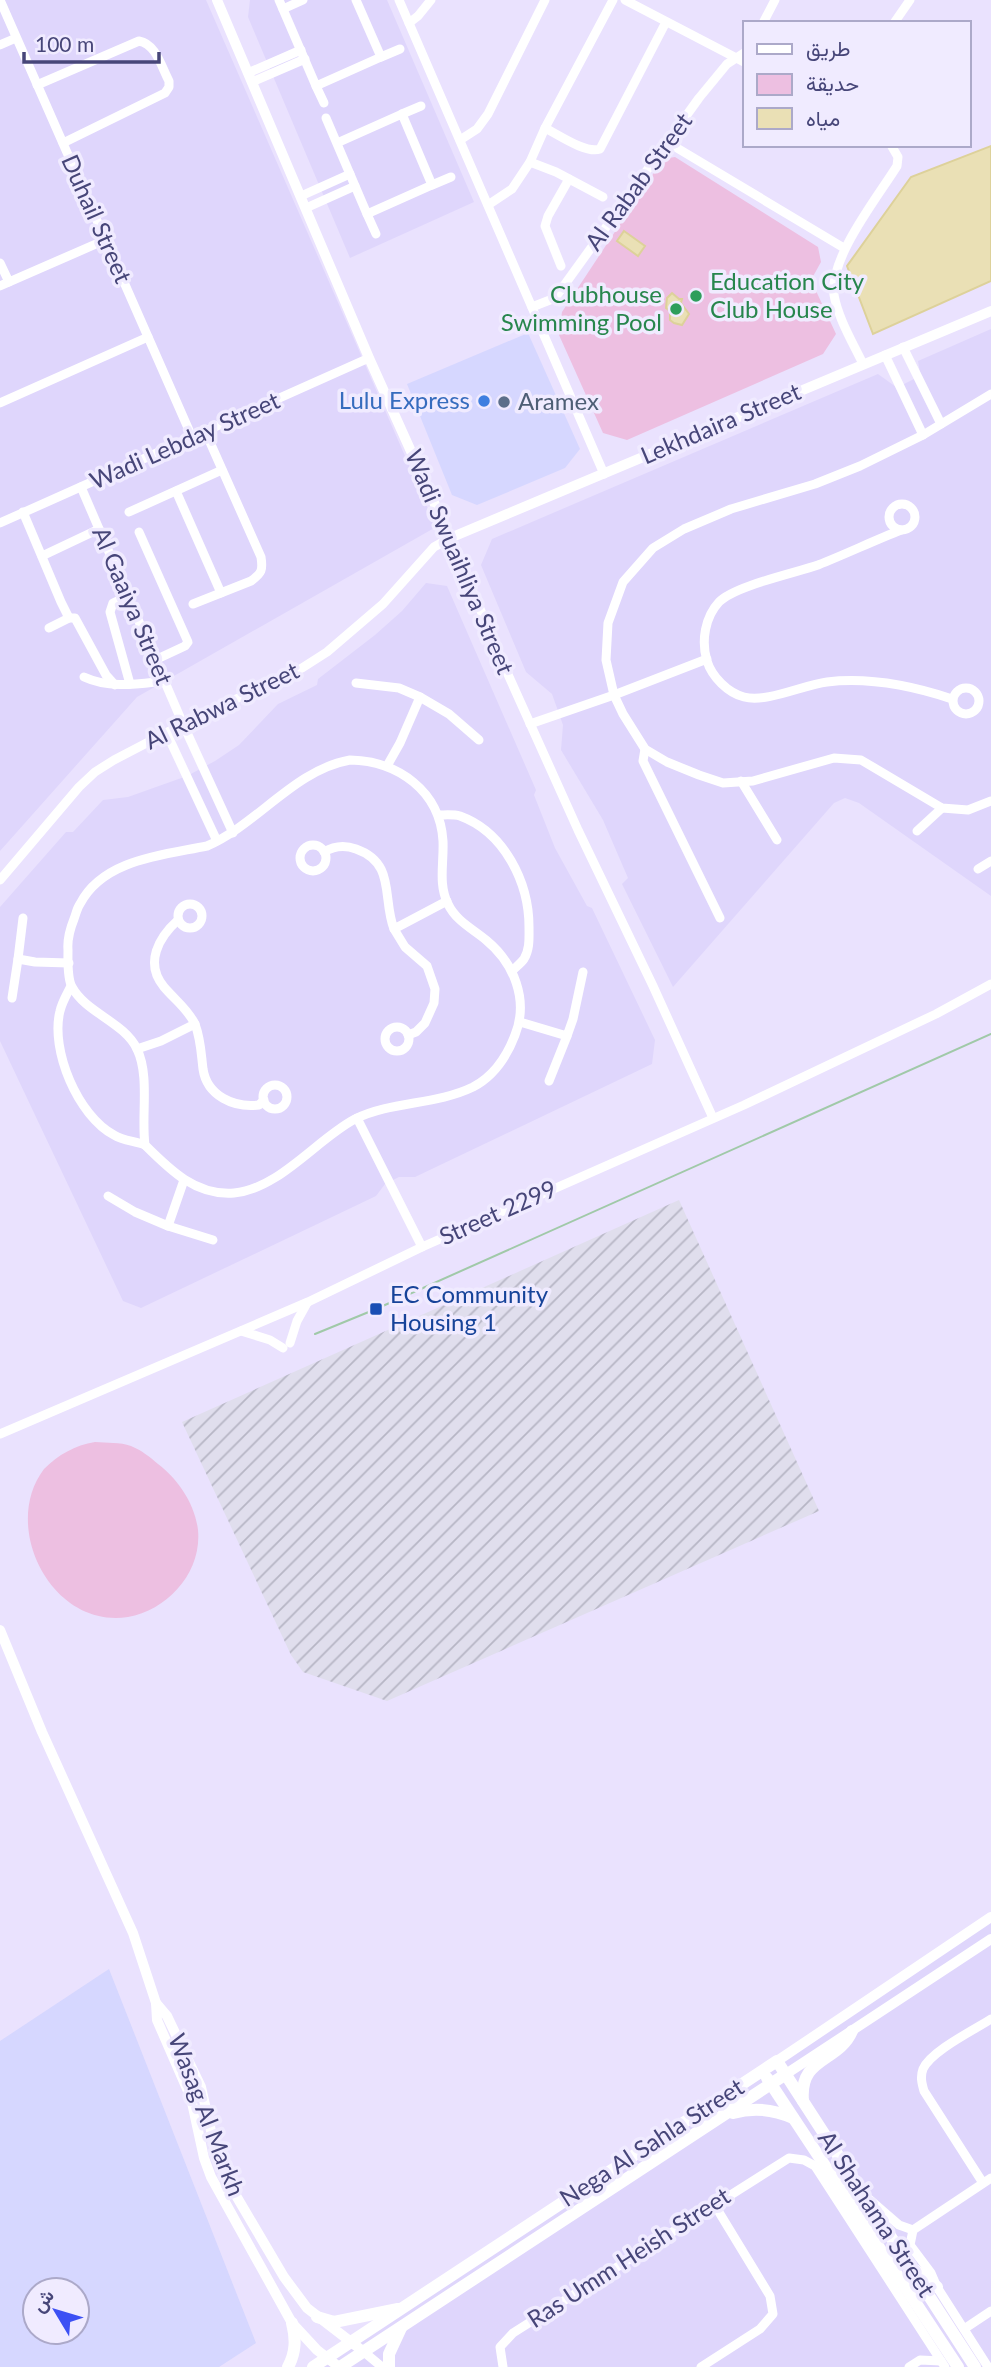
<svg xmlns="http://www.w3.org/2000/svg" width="991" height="2367" font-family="Lato,Vazirmatn,sans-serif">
  <defs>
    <pattern id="industrial-furrows" width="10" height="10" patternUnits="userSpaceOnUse" patternTransform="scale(1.75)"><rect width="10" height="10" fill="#e0deed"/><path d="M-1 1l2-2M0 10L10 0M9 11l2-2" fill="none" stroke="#b7b6c5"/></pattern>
  </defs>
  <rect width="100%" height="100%" fill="#eae2fe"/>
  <g fill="#dfd6fc">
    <path d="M0 0H206L436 527 137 697 0 851Z"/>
    <path d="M250 0H387L474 202 350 258 248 17Z"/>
    <path d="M991 329V896L859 803 845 798 834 803 673 987 622 884 628 878 603 820 561 750 563 725 552 694 526 672 481 565 492 539 878 374 896 387 900 386 916 378 920 373 918 361Z"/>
    <path d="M426 583 447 586 536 790 534 795 555 848 587 906 592 908 655 1040 652 1064 415 1177H399L385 1184 376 1196 141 1308 123 1301 0 1041V907L66 832H73L103 800 128 797 187 776 215 761 239 745 278 704 317 685 318 679 375 635 402 611Z"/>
    <path d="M991 1915V2367H322Z"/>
  </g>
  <g fill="#d6d7ff" fill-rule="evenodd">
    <path d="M528 333 580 449 565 468 477 505 452 495 407 384Z"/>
    <path d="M109 1969 256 2343 219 2367H0V2041ZM35 2290H77V2332H35Z"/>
  </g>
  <path fill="url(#industrial-furrows)" d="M679 1200 819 1511 387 1701 303 1672 291 1655 182 1422Z"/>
  <g fill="#edbfe1">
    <path d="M675 157 818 247 821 262 811 280 836 334 823 354 627 440 603 433 559 335 562 312 663 159Z"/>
    <path d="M95 1442C107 1443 120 1442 131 1446 141 1450 150 1457 158 1464 178 1479 195 1504 198 1530 202 1572 168 1610 128 1617 52 1629 0 1527 44 1469 58 1455 75 1445 95 1442Z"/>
  </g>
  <g fill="#eae0b5" stroke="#ddd19a" stroke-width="2">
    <path d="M991 146V281L873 334 847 266 911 177Z"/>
    <path d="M624 231 645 246 638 256 617 241Z"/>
    <path d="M672 293 679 299H682L681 303 689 314 682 325 674 323 670 320V311L666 308 667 298Z"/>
  </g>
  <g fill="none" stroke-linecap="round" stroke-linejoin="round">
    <g stroke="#fff" stroke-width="9">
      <path d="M0 0 192 437"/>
      <path d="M279 0 316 86 381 57 356 0"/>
      <path d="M399 0 604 474"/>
      <path d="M625 0 744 62"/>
      <path d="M283 9 303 0"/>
      <path d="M409 23 418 16 431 0"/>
      <path d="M763 23 775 0"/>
      <path d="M894 23 910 0"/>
      <path d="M0 45 16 38"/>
      <path d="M381 57 400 49"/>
      <path d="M248 73 301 50"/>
      <path d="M252 82 305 59"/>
      <path d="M37 85 139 41C156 44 161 66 169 81V87L165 93 63 143"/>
      <path d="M316 86 324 103"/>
      <path d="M402 114 421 106"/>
      <path d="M326 118 367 214 432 185 402 114 337 143"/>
      <path d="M545 128C559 135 586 154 600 149L666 22"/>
      <path d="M460 140 477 129 488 114 545 0"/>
      <path d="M667 142 844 248"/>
      <path d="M530 162 556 172 603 197"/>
      <path d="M432 185 451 177"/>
      <path d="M301 196 350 174"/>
      <path d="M488 205 512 189 530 162 545 128 613 0"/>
      <path d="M306 208 355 186"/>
      <path d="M367 214 376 234"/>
      <path d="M0 263 9 282"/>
      <path d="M561 266 545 226 548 216 569 179"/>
      <path d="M0 286 105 240"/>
      <path d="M532 307 555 298 699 98 727 64 744 53"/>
      <path d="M903 347 941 424"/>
      <path d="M885 355 923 435"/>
      <path d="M863 364C853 343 838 318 834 295 829 258 877 198 897 166L898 157 891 145"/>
      <path d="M991 394 923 435 860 466 815 484 731 509 684 529 653 548 623 582 608 623 606 660 614 695 623 714 645 749 667 762 699 775 723 783 753 781 834 758 861 760 942 808 968 810 991 801"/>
      <path d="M0 403 148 337"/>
      <path d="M81 487 183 724 233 833"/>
      <path d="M176 491 221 593"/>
      <circle cx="902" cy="517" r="13"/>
      <path d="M23 512 61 602 69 618"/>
      <path d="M129 512 222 470"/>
      <path d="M0 523 369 358"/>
      <path d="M901 530C873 541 846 554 818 565 795 573 734 586 719 602 705 617 701 641 707 661 712 677 728 693 744 697 767 703 803 685 827 682 869 677 913 686 952 699"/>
      <path d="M139 532 188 642 185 646 155 660"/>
      <path d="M42 556 99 529"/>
      <path d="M128 596 113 603 110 612 130 684"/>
      <path d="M193 604 251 581C262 573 263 570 261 557L205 431"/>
      <path d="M49 628 69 618H75L106 675 115 685"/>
      <path d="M84 677C110 689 137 684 164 681"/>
      <path d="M356 683 399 688 420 697 400 743 387 766"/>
      <circle cx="966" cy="701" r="13"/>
      <path d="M420 697 449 714 479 740"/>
      <path d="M530 724 614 695 707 659"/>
      <path d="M167 734 217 841"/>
      <path d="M645 749 643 761 720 918"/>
      <path d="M350 760C398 761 440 791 443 841 444 863 438 884 448 904 456 921 473 929 486 940 514 963 529 1000 515 1035 507 1056 494 1076 473 1087 436 1105 392 1101 355 1119 317 1139 279 1189 234 1193 196 1196 170 1170 145 1145 141 1116 150 1076 137 1049 124 1022 86 1013 72 987 67 978 68 960 68 950 67 938 70 929 74 919 76 914 77 908 80 904 103 859 164 855 207 846 258 824 294 770 350 760Z"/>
      <path d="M741 781 777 840"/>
      <path d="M438 815C445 815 453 814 460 816 504 832 529 882 529 927 529 938 530 949 524 959 521 963 516 967 512 971"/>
      <path d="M917 831 942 808"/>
      <circle cx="313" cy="858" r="13"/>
      <path d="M324 852C334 846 345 845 356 849 396 863 382 898 394 929L447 901"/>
      <path d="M978 869 991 861"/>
      <path d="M0 880 79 787 95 772 114 760 183 724 302 668 327 652 383 604 434 547 450 538 506 670 578 830 653 986 713 1118"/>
      <circle cx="190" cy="916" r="12"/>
      <path d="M23 918 18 959 35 962 69 963"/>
      <path d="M394 929 405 947 427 966 435 989 434 1003 425 1023 416 1032 408 1035"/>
      <path d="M71 986C67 994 62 1002 60 1011 50 1050 78 1116 114 1135 123 1141 135 1141 145 1145"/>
      <path d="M12 998 18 959"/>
      <path d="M520 1022 567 1036 573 1019 583 972"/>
      <path d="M195 1024C201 1040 201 1053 203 1069 207 1096 234 1108 259 1105L264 1100"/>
      <circle cx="397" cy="1039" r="12"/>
      <path d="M137 1049 161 1041 195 1024C187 1008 175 1000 164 987 144 963 159 937 178 920"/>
      <path d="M549 1081 567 1036"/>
      <circle cx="275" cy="1097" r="12"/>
      <path d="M357 1118 422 1247"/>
      <path d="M108 1196 135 1212 168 1226 184 1180"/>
      <path d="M168 1226 213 1240"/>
      <path d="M241 1331 270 1340 283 1348"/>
      <path d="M290 1343 297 1321 307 1303"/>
      <path d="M0 1434 308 1302 422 1247 744 1105 936 1014 991 984"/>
      <path d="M983 2183 924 2091C922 2084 920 2077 923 2069 931 2051 974 2030 991 2019"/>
      <path d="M869 2199 899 2225 913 2230"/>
      <path d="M964 2329 991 2311"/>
      <path d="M364 2352 382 2367"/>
      <path d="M503 2367 500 2347 513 2333 789 2158 804 2160 815 2166 945 2367"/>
      <path d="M701 2367 760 2329 773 2314 770 2296 714 2204"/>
      <path d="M909 2367 920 2360 941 2361"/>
      <path d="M988 2367 937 2287 931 2273 910 2245 913 2230 991 2178"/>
    </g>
    <g stroke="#fff" stroke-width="10">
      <path d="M217 0 369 358 450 538 991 311"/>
      <path d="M0 1630 42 1732 133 1933 156 2003 157 2020 191 2098 204 2158 211 2177 292 2323 317 2350 339 2367"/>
      <path d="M156 2003 167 2016 201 2087 216 2153 228 2182 284 2277 307 2308 364 2352"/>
      <path d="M777 2061 991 1917"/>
      <path d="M786 2074 991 1939"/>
    </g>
    <g stroke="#fff" stroke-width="12">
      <path d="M767 2078 958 2367"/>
      <path d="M803 2101C799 2056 838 2063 852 2031"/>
      <path d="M733 2113C754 2107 773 2109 793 2118"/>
      <path d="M915 2270 937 2287"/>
      <path d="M317 2317 334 2322 398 2309"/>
      <path d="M288 2367C296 2352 296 2339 292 2323"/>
      <path d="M313 2367 777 2061 975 2367"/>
      <path d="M340 2367 786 2074"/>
      <path d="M389 2367V2354L401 2328"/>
    </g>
    <path stroke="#a0c9a8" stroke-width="2" d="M315 1334 376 1309 991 1034"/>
  </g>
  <g fill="#2e9e5b" stroke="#f0ebff" stroke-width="2.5">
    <circle cx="696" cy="296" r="7"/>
    <circle cx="676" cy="309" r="7"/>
  </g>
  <circle fill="#3f7fe0" stroke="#f0ebff" stroke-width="2.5" cx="484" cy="401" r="7"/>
  <circle fill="#5c6f8a" stroke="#f0ebff" stroke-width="2.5" cx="504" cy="402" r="7"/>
  <rect fill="#1a4fb4" stroke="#f0ebff" stroke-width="2.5" x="369" y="1302" width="14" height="14" rx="3.5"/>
  <g text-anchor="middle" stroke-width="7" stroke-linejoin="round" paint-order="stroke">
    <g font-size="24" fill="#474679" stroke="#f0ebff">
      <text transform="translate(639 182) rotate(-54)" y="8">Al Rabab Street</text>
      <text transform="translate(96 219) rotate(66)" y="8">Duhail Street</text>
      <text transform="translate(721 424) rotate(-23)" y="8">Lekhdaira Street</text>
      <text transform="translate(185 441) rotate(-24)" y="8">Wadi Lebday Street</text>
      <text transform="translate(459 562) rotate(67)" y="8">Wadi Swuaihliya Street</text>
      <text transform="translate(132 606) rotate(67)" y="8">Al Gaaiya Street</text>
      <text transform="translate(222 706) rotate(-26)" y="8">Al Rabwa Street</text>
      <text transform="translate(498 1213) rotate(-24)" y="8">Street 2299</text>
      <text transform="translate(206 2115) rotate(69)" y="8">Wasag Al Markh</text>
      <text transform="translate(652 2143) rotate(-33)" y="8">Nega Al Sahla Street</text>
      <text transform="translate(876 2214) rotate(57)" y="8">Al Shahama Street</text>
      <text transform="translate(629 2258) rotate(-33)" y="8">Ras Umm Heish Street</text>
    </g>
    <g font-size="24" fill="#27864d" stroke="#f0ebff" text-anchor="start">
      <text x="710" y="290">Education City<tspan x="710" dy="28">Club House</tspan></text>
      <text x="662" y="303" text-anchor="end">Clubhouse<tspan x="662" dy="28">Swimming Pool</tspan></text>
    </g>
    <g font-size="24" fill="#366cbe" stroke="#f0ebff" text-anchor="end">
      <text x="470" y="409">Lulu Express</text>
    </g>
    <g font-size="24" fill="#4e5e75" stroke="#f0ebff" text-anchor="start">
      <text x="518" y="410">Aramex</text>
    </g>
    <g font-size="24" fill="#164399" stroke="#f0ebff" text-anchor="start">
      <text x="390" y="1303">EC Community<tspan x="390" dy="28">Housing 1</tspan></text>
    </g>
  </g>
  <rect x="743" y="21" width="228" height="126" fill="#f0ebff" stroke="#aca9c9" stroke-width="2"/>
  <rect x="757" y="44" width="35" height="10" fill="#ffffff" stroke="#aca9c9" stroke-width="2"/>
  <text x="806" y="56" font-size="21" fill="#474679">طريق</text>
  <rect x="757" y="74" width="35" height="21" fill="#edbfe1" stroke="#aca9c9" stroke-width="2"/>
  <text x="806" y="91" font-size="21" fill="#474679">حديقة</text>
  <rect x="757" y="108" width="35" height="21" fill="#eae0b5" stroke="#aca9c9" stroke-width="2"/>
  <text x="806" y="126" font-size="21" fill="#474679">مياه</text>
  <g transform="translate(56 2311) rotate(308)"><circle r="33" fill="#f0ebff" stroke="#aca9c9" stroke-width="2"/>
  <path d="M0-5L12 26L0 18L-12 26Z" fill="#3c50f4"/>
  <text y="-10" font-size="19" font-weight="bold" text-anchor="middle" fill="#474679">ش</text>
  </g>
  <path d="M24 52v10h135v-10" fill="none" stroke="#474679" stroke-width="3.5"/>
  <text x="35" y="52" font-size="21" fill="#474679" stroke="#f0ebff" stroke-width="5" paint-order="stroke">100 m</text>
</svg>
